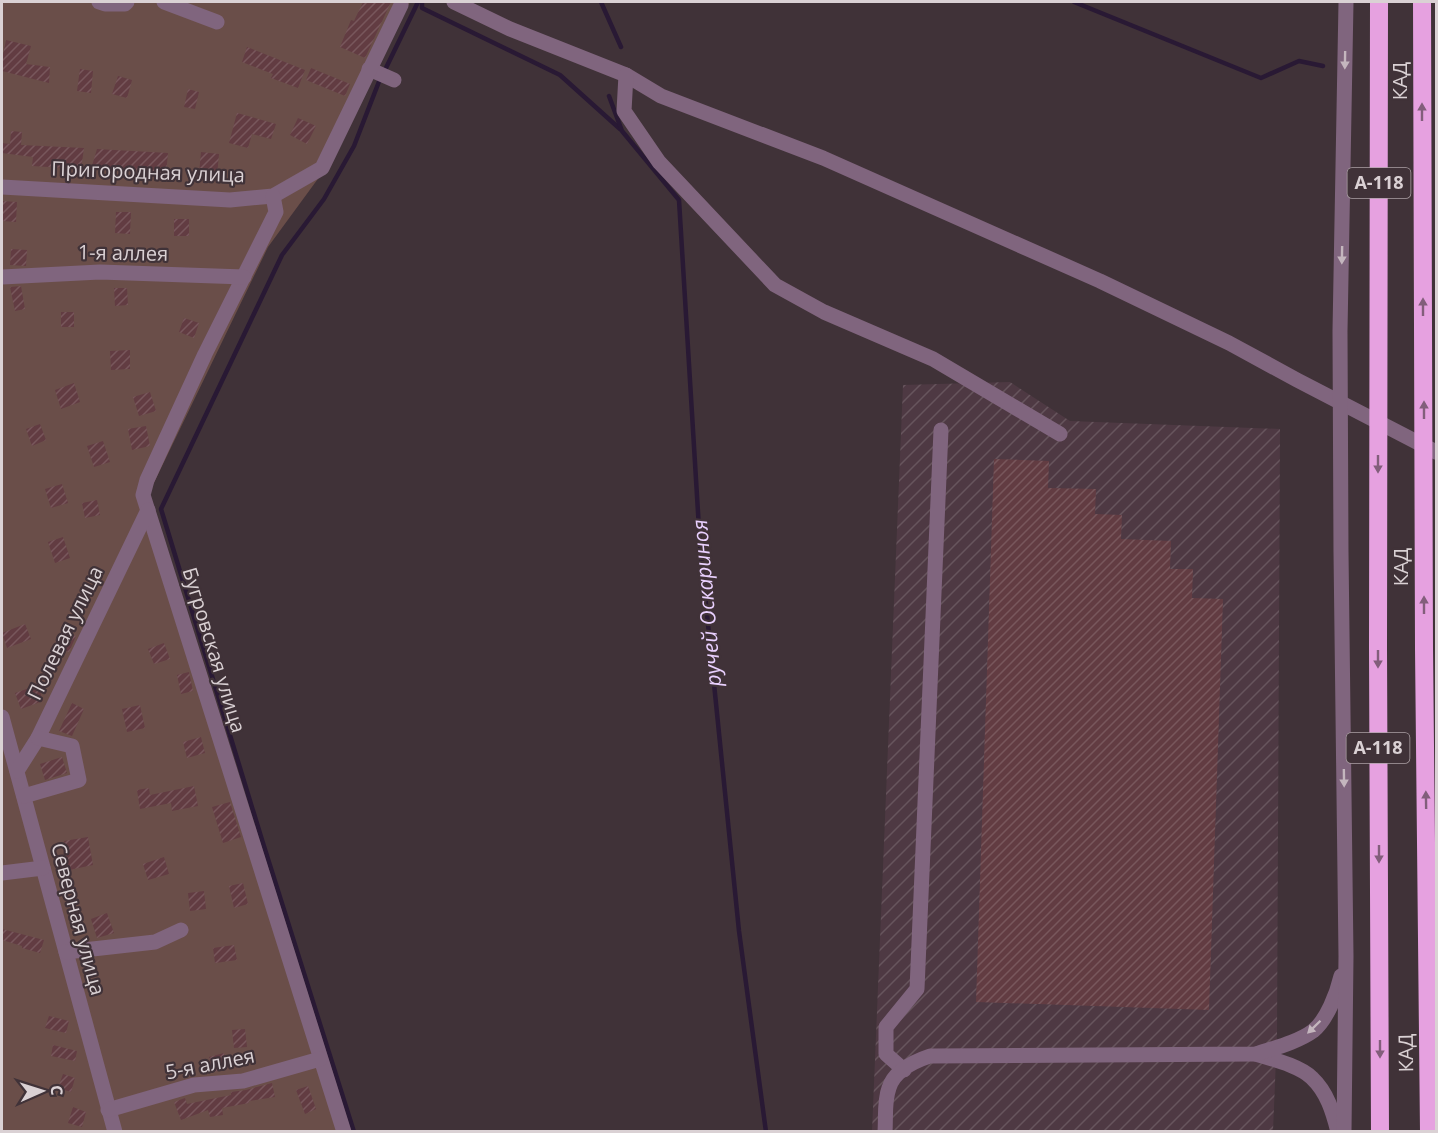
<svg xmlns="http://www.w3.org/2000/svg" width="1438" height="1133" font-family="'Open Sans',sans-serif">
  <defs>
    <pattern id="industrial-furrows" width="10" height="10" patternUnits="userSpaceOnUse" patternTransform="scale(1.5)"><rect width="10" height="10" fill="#4e3943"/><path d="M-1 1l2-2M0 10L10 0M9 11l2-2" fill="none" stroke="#67555d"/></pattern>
    <pattern id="building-hatch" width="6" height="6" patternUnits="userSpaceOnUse" patternTransform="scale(1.5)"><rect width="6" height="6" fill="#623c42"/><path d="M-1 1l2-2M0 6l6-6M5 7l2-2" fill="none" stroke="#78575c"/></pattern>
  </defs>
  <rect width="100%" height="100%" fill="#403238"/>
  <path fill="url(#industrial-furrows)" d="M1010 382 1070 421 1280 429 1277 1034 1273 1131 872 1132 903 385Z"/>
  <path fill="#6a4e49" d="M2 2H410L320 176 268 247 148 495 350 1131 2 1132Z"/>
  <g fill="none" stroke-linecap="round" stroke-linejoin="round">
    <g stroke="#291934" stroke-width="4.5">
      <path d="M422 2V8L560 75 620 129"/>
      <path d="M601 2 621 47"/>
      <path d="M1074 2 1261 78 1299 61 1323 66"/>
      <path d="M385 70 418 2"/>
      <path d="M609 96 622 131 679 200 700 545 739 931 766 1132"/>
      <path d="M354 1132 262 840 161 509 282 255 324 199 354 146 380 79"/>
    </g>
  </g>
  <g fill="url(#building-hatch)">
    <path d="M363 2H391L365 58 340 47 351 20 354 21Z"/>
    <path d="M6 40 31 46 26 64 50 67 49 83 2 71V59Z"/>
    <path d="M247 47 305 70 298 88 271 78 273 74 242 62Z"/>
    <path d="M311 68 350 84 345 96 306 80Z"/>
    <path d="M80 69 93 71 91 93 77 91Z"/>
    <path d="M118 76 132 80 127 98 112 94Z"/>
    <path d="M188 89 199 92 195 109 184 107Z"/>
    <path d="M237 113 276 124 271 139 252 134 248 148 229 143Z"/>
    <path d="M298 118 316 126 307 144 290 135Z"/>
    <path d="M11 131 22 132 21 145 84 148 81 169 32 166 33 157 2 153V143L10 144Z"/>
    <path d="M97 149 168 153 166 174 147 172V170L91 169Z"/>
    <path d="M201 152 219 154 217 176 199 174Z"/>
    <path d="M2 201 17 202 16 222 2 221Z"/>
    <path d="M116 212H131L130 234 115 233Z"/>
    <rect x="174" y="219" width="15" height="17"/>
    <path d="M11 249 27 250 26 266 10 265Z"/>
    <path d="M21 286 25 309 15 311 10 287Z"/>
    <path d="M114 288H127L128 305 115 306Z"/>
    <rect x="61" y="312" width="13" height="15"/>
    <path d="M184 318 199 323 194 338 179 332Z"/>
    <path d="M130 350V369L111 370 110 351Z"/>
    <path d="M74 383 80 402 61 409 55 390Z"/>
    <path d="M150 392 156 411 139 416 133 397Z"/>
    <path d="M40 424 46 440 32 446 26 429Z"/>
    <path d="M146 426 150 446 132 450 128 429Z"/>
    <path d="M103 441 110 462 94 467 87 446Z"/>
    <path d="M994 459 1049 461 1048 488 1096 489 1095 514 1122 515 1121 539 1171 541 1170 569H1193L1192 598 1223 599 1209 1010 976 1002Z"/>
    <path d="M62 484 68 503 51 508 45 489Z"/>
    <path d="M97 500 100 515 85 518 82 503Z"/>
    <path d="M63 537 70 558 55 563 48 542Z"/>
    <path d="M25 624 31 639 7 648 2 633Z"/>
    <path d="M63 631 76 636 69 652 57 647Z"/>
    <path d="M164 643 170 659 154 664 148 649Z"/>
    <path d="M189 672 193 691 181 694 177 675Z"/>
    <path d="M38 685 43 701 21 709 15 693Z"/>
    <path d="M72 703 84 709 72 736 59 731Z"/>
    <path d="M140 705 145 728 127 732 122 709Z"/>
    <path d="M201 737 205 753 187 758 183 742Z"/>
    <path d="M62 757 67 773 45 780 40 764Z"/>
    <path d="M194 786 198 806 172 811 171 803 140 809 137 790 149 788 150 795Z"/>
    <path d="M230 802 241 837 223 843 212 807Z"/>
    <path d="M88 837 93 865 69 870 64 841Z"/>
    <path d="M164 857 169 874 148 880 143 864Z"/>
    <path d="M243 883 248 904 234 908 229 886Z"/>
    <path d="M204 891 206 909 190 911 188 893Z"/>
    <path d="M107 913 114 933 97 938 91 919Z"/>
    <path d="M2 929 44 940 40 953 22 948V946L2 940Z"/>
    <path d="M234 945 237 960 215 963 213 948Z"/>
    <path d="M49 1016 69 1021 66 1033 45 1028Z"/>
    <path d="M245 1029 247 1047 234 1048 232 1030Z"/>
    <path d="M53 1045 77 1051 75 1061 51 1056Z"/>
    <path d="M224 1053 228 1068 214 1072 209 1057Z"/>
    <path d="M63 1074 75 1078 71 1092 58 1088Z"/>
    <path d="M272 1083 275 1097 249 1101V1103L222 1108 223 1115 210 1117 208 1110 181 1120 174 1102 185 1098 187 1104 231 1095V1092L246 1090Z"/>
    <path d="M308 1086 316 1109 305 1114 296 1090Z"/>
    <path d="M73 1107 86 1112 82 1127 68 1123Z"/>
  </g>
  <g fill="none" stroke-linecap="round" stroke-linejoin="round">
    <g stroke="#80657e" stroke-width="15">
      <path d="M99 2 105 4H125L127 2"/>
      <path d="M164 2 217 22"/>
      <path d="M454 2 510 29 626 75 661 96 823 158 1100 281 1229 343 1297 380 1436 452"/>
      <path d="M369 69 394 80"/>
      <path d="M626 75 624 111 659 162 775 285 824 312 933 359 1060 434"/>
      <path d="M2 187 230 200 273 196 322 168 401 5"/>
      <path d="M273 196 276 212 205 354 147 480 143 495 344 1132"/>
      <path d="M2 277 100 272 244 277"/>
      <path d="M2 717 115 1132"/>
      <path d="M17 771 38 738 148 510"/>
      <path d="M24 796 79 780 72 746 38 738"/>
      <path d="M2 873 43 868"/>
      <path d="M66 952 155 942 181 930"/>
      <path d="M1256 1054C1272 1059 1300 1066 1312 1078 1327 1092 1333 1112 1338 1132"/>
      <path d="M904 1070 886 1054V1027L917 989 941 430"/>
      <path d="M108 1110 194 1085 243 1081 320 1059"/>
      <path d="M885 1132C886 1118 884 1101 889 1088 894 1071 915 1061 930 1056L1256 1054C1274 1048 1298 1042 1313 1031 1327 1020 1337 993 1341 976"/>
      <path d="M1344 1132 1346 956 1341 552 1340 331 1346 2"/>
    </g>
    <g stroke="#e6a1e0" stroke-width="18">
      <path d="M1379 2 1378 648 1380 1132"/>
      <path d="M1422 2 1424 649 1429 1132"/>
    </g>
  </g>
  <defs><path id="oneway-solid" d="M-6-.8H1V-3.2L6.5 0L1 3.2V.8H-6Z" transform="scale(1.5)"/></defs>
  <g fill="#c4b6be">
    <use href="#oneway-solid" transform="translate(1345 60) rotate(91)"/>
    <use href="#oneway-solid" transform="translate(1342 255) rotate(91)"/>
    <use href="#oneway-solid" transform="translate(1344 778) rotate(89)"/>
    <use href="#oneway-solid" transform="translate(1314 1027) rotate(136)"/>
  </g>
  <g fill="#825e7b">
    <use href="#oneway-solid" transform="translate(1422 112) rotate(-90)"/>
    <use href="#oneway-solid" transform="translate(1423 307) rotate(-90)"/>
    <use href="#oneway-solid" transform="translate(1424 410) rotate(-90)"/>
    <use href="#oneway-solid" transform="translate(1378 464) rotate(90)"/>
    <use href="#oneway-solid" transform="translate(1424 605) rotate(-90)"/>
    <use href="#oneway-solid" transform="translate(1378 659) rotate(90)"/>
    <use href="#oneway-solid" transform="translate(1426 800) rotate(-91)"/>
    <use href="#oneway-solid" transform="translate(1379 854) rotate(90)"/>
    <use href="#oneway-solid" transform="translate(1380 1049) rotate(90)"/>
  </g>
  <g text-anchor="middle" stroke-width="4.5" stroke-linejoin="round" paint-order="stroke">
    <g fill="#403238" stroke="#aca1a5" stroke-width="1.5">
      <rect x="1347.5" y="168" width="63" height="30" rx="4.5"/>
      <rect x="1346.5" y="733" width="63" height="30" rx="4.5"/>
    </g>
    <g font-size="18" font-weight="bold" fill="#dad1d4">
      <text x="1379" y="189">А-118</text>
      <text x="1378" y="754">А-118</text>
    </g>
    <g font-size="20" fill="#dad1d4" stroke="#403238">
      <text transform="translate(1400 81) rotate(-90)" y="7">КАД</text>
      <text transform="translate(148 172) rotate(2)" y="7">Пригородная улица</text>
      <text transform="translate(123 253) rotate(1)" y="7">1-я аллея</text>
      <text transform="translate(1401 567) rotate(-90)" y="7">КАД</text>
      <text transform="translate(65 633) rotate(-64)" y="7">Полевая улица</text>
      <text transform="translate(214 650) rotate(73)" y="7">Бугровская улица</text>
      <text transform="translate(78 919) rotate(75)" y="7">Северная улица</text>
      <text transform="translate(1406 1053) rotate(-91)" y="7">КАД</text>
      <text transform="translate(210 1064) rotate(-11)" y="7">5-я аллея</text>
    </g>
    <g font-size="21" font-style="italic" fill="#e9d0fe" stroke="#403238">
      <text transform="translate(707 603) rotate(-95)" y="7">ручей Оскариноя</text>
    </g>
  </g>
  <rect width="1438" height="1133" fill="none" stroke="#dad1d4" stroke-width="6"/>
  <g transform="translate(42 1091) rotate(87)" stroke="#403238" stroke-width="4.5" paint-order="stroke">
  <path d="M0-4.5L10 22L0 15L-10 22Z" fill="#dad1d4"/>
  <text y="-9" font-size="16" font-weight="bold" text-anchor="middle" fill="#dad1d4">С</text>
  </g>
</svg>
